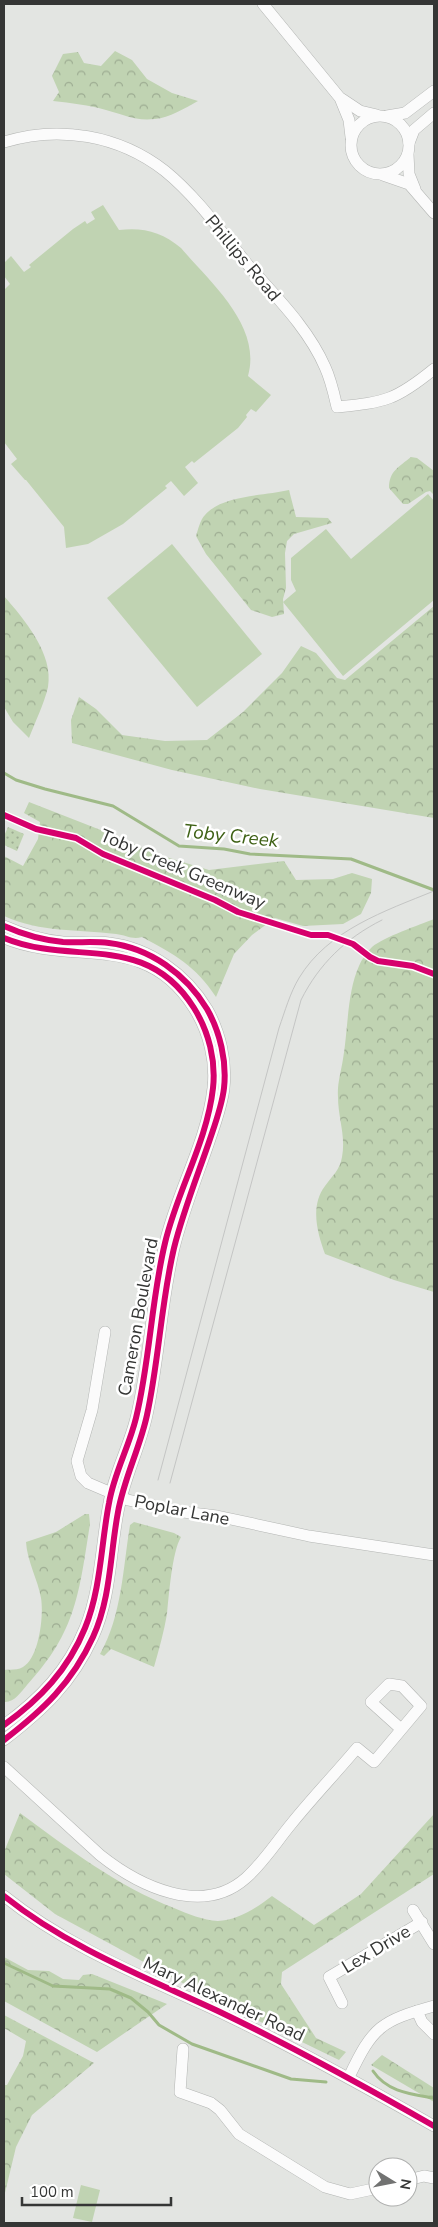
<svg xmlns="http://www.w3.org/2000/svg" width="438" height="2227" font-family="'Nunito Sans',sans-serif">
  <defs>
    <pattern id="forest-crowns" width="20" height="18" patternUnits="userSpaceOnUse" patternTransform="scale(1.25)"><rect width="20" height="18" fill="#c0d3b2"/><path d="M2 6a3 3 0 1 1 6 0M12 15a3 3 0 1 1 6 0" fill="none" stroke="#9dac92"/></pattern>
    <pattern id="park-dots" width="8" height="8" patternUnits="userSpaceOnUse" patternTransform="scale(1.25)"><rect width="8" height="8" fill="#c0d3b2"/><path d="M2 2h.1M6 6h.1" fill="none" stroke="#9dac92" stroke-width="1.8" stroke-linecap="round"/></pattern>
  </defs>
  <rect width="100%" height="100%" fill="#e3e5e2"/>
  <g fill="url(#forest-crowns)">
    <path d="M115 51 132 60 147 79 172 93 198 101C185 108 169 118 155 119 134 121 125 115 106 110 89 105 71 103 53 101L59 92 52 76 63 54 78 52 84 63 101 66Z"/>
    <path d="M411 457 417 458 434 471V495L430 491 426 492 408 504H403L389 488C389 471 399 467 411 457Z"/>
    <path d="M289 490 296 517 328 518 332 523 294 534 287 541 285 553 286 588 283 599 284 614 272 617 251 610 206 554 196 536C198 530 200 520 205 515 222 495 264 496 289 490Z"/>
    <path d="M4 596C24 619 54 654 48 687 44 704 35 722 29 738L13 722 4 707Z"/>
    <path d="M434 606V818L260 789 172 770 72 743 71 720 79 697 96 709 122 735 165 741 207 740 243 712 282 673 301 646 316 653 337 678 345 680Z"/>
    <path d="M29 802 116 836 153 853 209 870 284 861 296 880 333 879 352 873 372 879 371 893 361 914 343 924 303 926 275 918 252 935 234 954 216 997C196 966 174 954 142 937 132 940 126 935 116 934 76 929 42 933 4 916V856L23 866 38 839 40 822 24 813Z"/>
    <path d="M434 919V1292L394 1280 325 1254C317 1232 310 1206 325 1186 332 1176 340 1170 342 1157 346 1136 338 1118 338 1097 337 1084 341 1072 343 1059 348 1031 347 992 359 966 361 960 368 951 372 947 384 937 419 925 434 919Z"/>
    <path d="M85 1514H89L90 1524C79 1592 77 1631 27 1685 21 1692 14 1703 4 1702V1670C10 1669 17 1671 23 1667 39 1658 44 1616 41 1598 38 1580 27 1561 26 1542L56 1532Z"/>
    <path d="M134 1522 174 1533 181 1537C172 1552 169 1595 167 1614 164 1632 159 1649 154 1667L111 1649 104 1656 100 1654C122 1616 123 1567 130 1525Z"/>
    <path d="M20 1813C69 1849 117 1886 174 1908 188 1914 203 1920 218 1921 237 1921 258 1907 272 1896L314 1925 361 1894 434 1814V1874L282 1972 281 1984 316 2038 346 2052 339 2060 201 1993 55 1914 4 1874V1852Z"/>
    <path d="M4 1957 28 1970 49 1971 63 1979 79 1980 83 1975 92 1974 167 2004 97 2052 4 2001Z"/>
    <path d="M4 2015 94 2063 32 2115 16 2147 4 2197V2085H7L23 2056 26 2041 4 2028Z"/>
    <path d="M382 2055 434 2088V2102L371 2065Z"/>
  </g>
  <path fill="url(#park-dots)" d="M8 827 24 834 17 851 4 845V836Z"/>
  <g fill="#c0d3b2">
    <path d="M103 205 119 230C143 227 162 232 181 248 211 283 262 326 248 376L271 395 256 412 251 409 246 415 247 417 238 428 194 463 192 461 185 467 198 483 184 496 171 481 165 486 167 488 123 524 88 544 66 548 64 527 26 480H25L11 464 17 459 4 442V290L10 284 4 276V263L11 256 24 272 31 267 29 265 73 229 85 221 87 224 95 219 91 212Z"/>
    <path d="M428 494 434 501V600L343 676 283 602 296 591 291 580V558L326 529 351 559Z"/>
    <path d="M172 544 262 654 197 707 107 598Z"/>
    <path d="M81 2185 100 2190 92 2222 73 2218Z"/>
  </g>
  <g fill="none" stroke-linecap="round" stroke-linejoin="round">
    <g stroke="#9fba87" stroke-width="3">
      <path d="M4 773 16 780 45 789 113 806 179 846 224 849 250 854 351 859 434 890"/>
      <path d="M4 1963 53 1986 110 1989 131 1998 148 2012 159 2025 192 2044 291 2079 326 2082"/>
      <path d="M373 2071C387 2092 411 2094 434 2098"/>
    </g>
    <g stroke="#b3b5b3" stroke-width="12">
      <g id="minor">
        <path d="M263 4 340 98 349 120 351 137"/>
        <path d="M342 99 360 111 377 115"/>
        <circle cx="380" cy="145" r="29"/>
        <path d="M387 116 405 113 434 91"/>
        <path d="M4 142C59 125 119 135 165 171 197 197 222 233 248 265 276 297 308 328 325 367 331 380 334 394 337 407 386 402 396 400 434 369"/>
        <path d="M409 143 414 130 434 113"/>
        <path d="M408 154 409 174 415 189"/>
        <path d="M383 175 409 184 434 213"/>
        <path d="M4 926C22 934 42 940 63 942 78 943 93 941 109 943 150 948 186 974 207 1009 220 1032 227 1061 224 1088 222 1106 215 1124 209 1142 197 1177 183 1212 174 1248 161 1303 159 1360 147 1415 140 1448 124 1478 118 1512 110 1554 111 1598 93 1637 72 1683 43 1710 4 1740"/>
        <path d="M4 938C74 967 145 930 194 1008 209 1032 216 1061 213 1088 207 1142 177 1191 165 1243 151 1301 150 1361 136 1418 129 1447 114 1473 109 1503 101 1544 101 1589 85 1628 68 1670 40 1699 4 1725"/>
        <path d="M105 1332 92 1410 77 1461 81 1476 88 1483 128 1500 183 1512 217 1516 309 1536 434 1555"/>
        <path d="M4 1767 100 1855C139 1886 202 1917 246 1878 263 1863 277 1841 292 1823 313 1797 336 1773 357 1748L374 1762 421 1706 402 1686 389 1684 371 1702 401 1729"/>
        <path d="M4 1896C69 1948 145 1977 220 2012 293 2047 364 2086 434 2126"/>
        <path d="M413 1910 434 1944"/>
        <path d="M342 2003 329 1977 422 1922"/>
        <path d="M417 2011 422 2022 434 2034"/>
        <path d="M183 2049 180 2092 211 2103 220 2110 239 2134 325 2187 350 2194 378 2188"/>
        <path d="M349 2077C373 2026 381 2021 434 2006"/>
        <path d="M408 2180 424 2176 434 2178"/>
      </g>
    </g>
    <use href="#minor" stroke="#fbfbfb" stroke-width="11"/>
    <g stroke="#c4c5c4" stroke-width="1">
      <path d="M158 1480 279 1028C285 1011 290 993 299 978 328 930 385 911 434 891"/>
      <path d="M170 1483 301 1000C319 964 346 938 382 920"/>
    </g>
    <g stroke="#fff" stroke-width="9">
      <g id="cycleway">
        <path d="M4 815 36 829 76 838 103 854 215 900 238 912 311 935H328L353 944 370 957 378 961 413 966 434 974"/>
        <path d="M4 926C22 934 42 940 63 942 78 943 93 941 109 943 150 948 186 974 207 1009 220 1032 227 1061 224 1088 222 1106 215 1124 209 1142 197 1177 183 1212 174 1248 161 1303 159 1360 147 1415 140 1448 124 1478 118 1512 110 1554 111 1598 93 1637 72 1683 43 1710 4 1740"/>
        <path d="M4 938C74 967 145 930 194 1008 209 1032 216 1061 213 1088 207 1142 177 1191 165 1243 151 1301 150 1361 136 1418 129 1447 114 1473 109 1503 101 1544 101 1589 85 1628 68 1670 40 1699 4 1725"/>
        <path d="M4 1896C69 1948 145 1977 220 2012 293 2047 364 2086 434 2126"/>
      </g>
    </g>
    <use href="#cycleway" stroke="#d6006c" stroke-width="6"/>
  </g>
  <g text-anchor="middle" stroke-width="5" stroke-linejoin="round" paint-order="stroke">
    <g font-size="18" fill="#353635" stroke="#fff">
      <text transform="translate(243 258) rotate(50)" y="6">Phillips Road</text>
      <text transform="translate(183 869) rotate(23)" y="6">Toby Creek Greenway</text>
      <text transform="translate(138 1317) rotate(-80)" y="6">Cameron Boulevard</text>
      <text transform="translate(182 1510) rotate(11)" y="6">Poplar Lane</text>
      <text transform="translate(376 1949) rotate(-31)" y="6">Lex Drive</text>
      <text transform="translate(224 1999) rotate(25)" y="6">Mary Alexander Road</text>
    </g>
    <g font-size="19" font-style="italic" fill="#3e6115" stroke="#fff">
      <text transform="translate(231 835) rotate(6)" y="7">Toby Creek</text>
    </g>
  </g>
  <rect width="438" height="2227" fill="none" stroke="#353635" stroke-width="10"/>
  <g transform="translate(393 2182) rotate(100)"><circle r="24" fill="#ffffff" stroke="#aeafae"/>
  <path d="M0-4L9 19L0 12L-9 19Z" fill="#727372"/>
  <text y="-8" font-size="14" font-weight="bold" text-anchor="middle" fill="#353635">N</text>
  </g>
  <path d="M22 2197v8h149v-8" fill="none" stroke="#353635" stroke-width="2.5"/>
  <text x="30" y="2197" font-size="15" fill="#353635" stroke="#ffffff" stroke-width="4" paint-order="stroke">100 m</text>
</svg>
